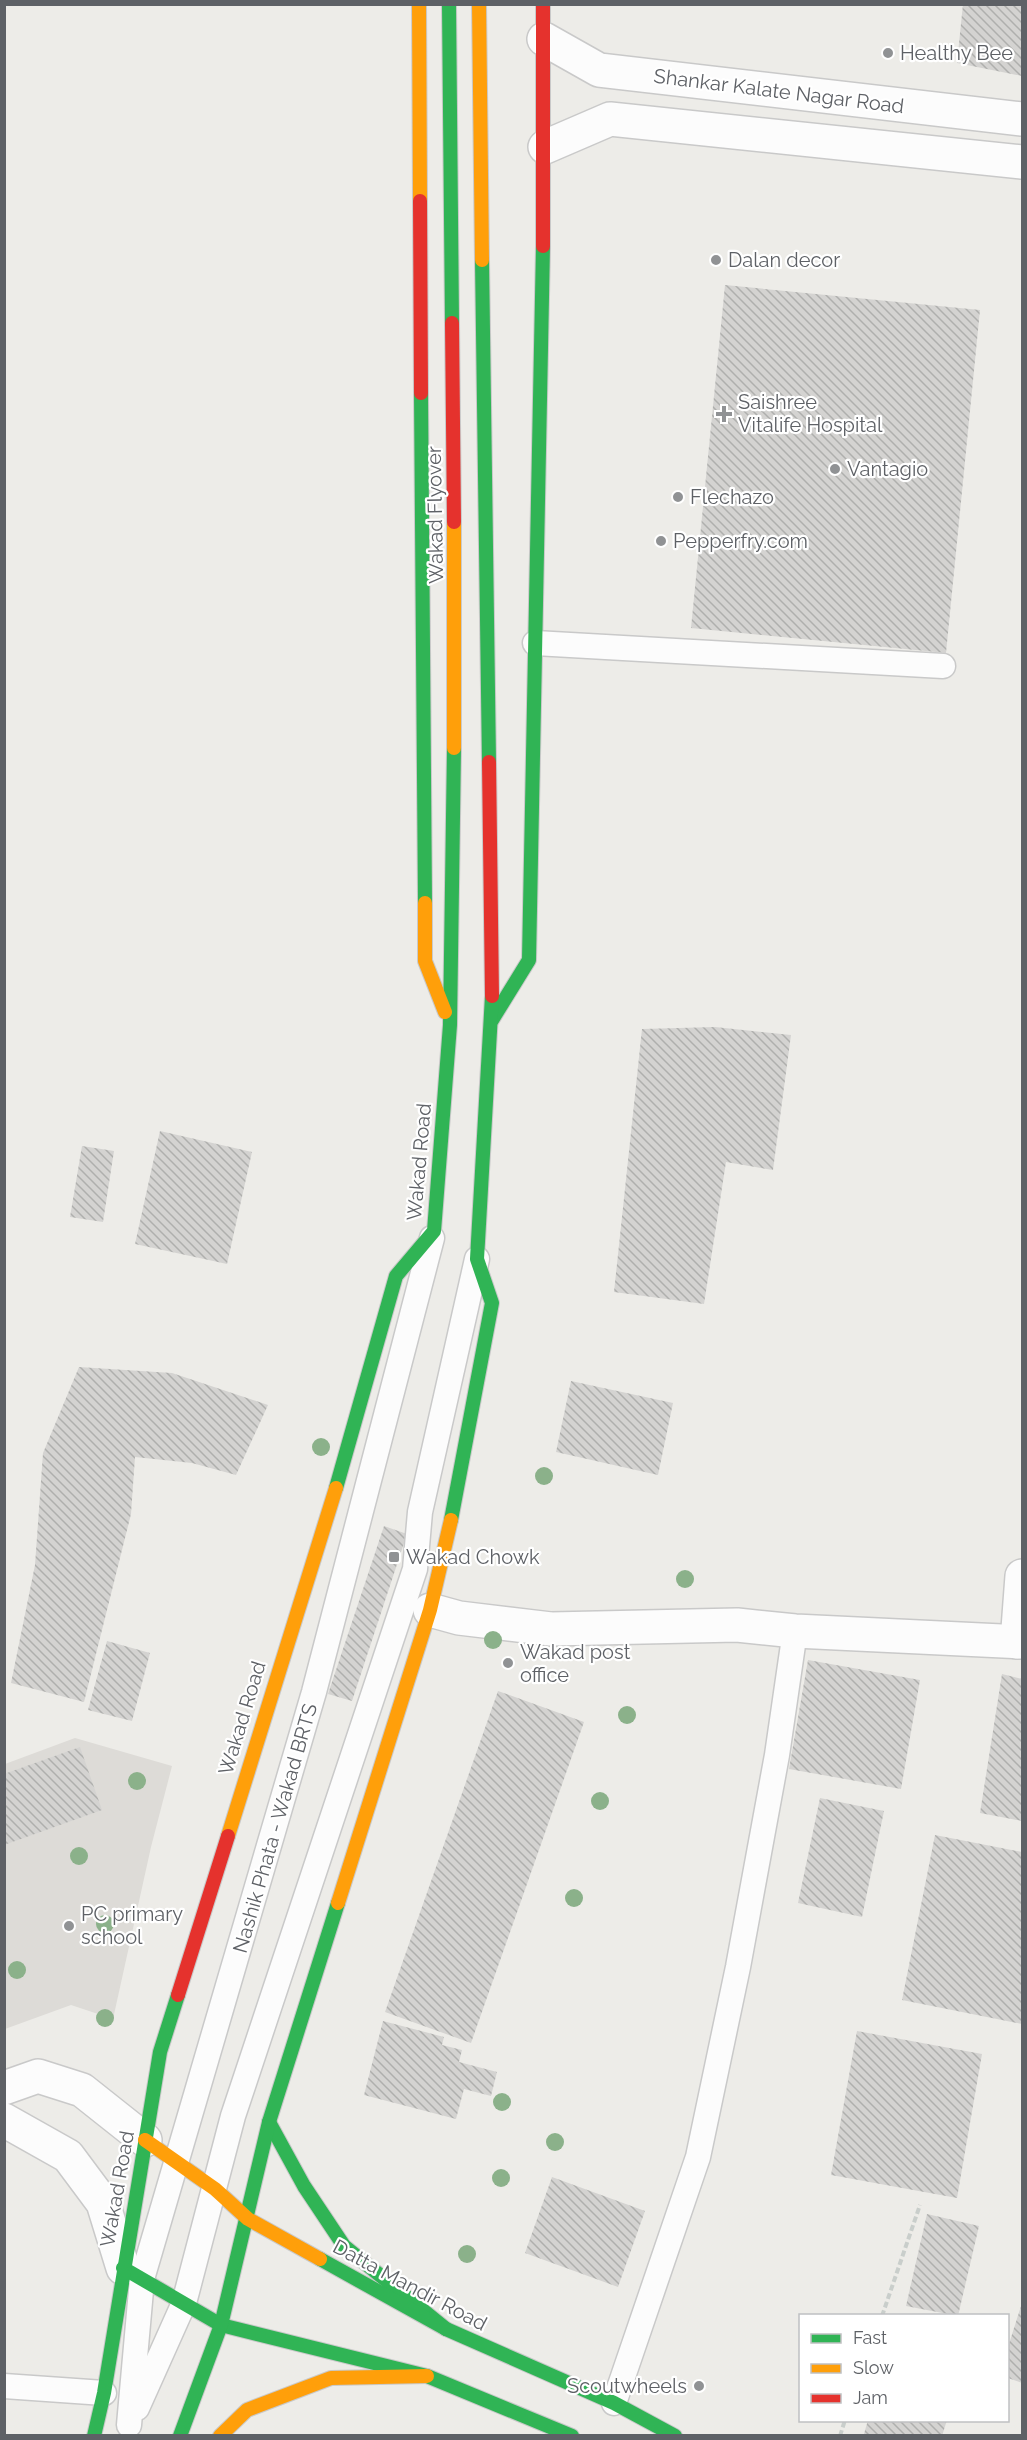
<svg xmlns="http://www.w3.org/2000/svg" width="1027" height="2440" font-family="Raleway,sans-serif">
  <defs>
    <pattern id="building-back-hatch" width="6" height="6" patternUnits="userSpaceOnUse" patternTransform="scale(1.5)"><rect width="6" height="6" fill="#d4d3d1"/><path d="M-1 5l2 2M0 0l6 6M5-1l2 2" fill="none" stroke="#afafad"/></pattern>
  </defs>
  <rect width="100%" height="100%" fill="#edece8"/>
  <path fill="#dddbd7" d="M75 1738 172 1766 151 1847 113 2019 71 2005 5 2029V1764Z"/>
  <g fill="url(#building-back-hatch)">
    <path d="M963 4H1022V76L957 63Z"/>
    <path d="M725 285 980 310 946 653 691 628Z"/>
    <path d="M715 1027 791 1035 773 1170 726 1162 704 1304 614 1292 642 1029Z"/>
    <path d="M160 1131 252 1152 227 1264 135 1244Z"/>
    <path d="M82 1146 114 1151 103 1222 70 1217Z"/>
    <path d="M79 1367 172 1373 268 1405 236 1475 192 1463 135 1457 131 1514 84 1702 11 1683 35 1565 43 1453Z"/>
    <path d="M571 1381 673 1403 658 1475 556 1452Z"/>
    <path d="M384 1526 407 1534 352 1701 328 1694Z"/>
    <path d="M107 1641 150 1653 132 1721 88 1710Z"/>
    <path d="M808 1660 920 1680 901 1789 789 1769Z"/>
    <path d="M1002 1674 1022 1679V1821L980 1813Z"/>
    <path d="M498 1691 584 1722 471 2043 385 2012Z"/>
    <path d="M80 1747 102 1810 4 1845V1774Z"/>
    <path d="M820 1798 884 1811 862 1917 798 1903Z"/>
    <path d="M935 1835 1022 1852V2024L902 2000Z"/>
    <path d="M383 2021 444 2037 442 2045 462 2050 459 2062 497 2072 491 2096 464 2089 456 2119 364 2095Z"/>
    <path d="M857 2031 982 2054 957 2198 831 2175Z"/>
    <path d="M552 2177 645 2211 618 2287 525 2253Z"/>
    <path d="M927 2214 979 2226 958 2316 906 2306Z"/>
    <path d="M1022 2303V2383L1008 2378V2347Z"/>
    <path d="M868 2420H947L942 2436H869L864 2434Z"/>
  </g>
  <g fill="none" stroke-linecap="round" stroke-linejoin="round">
    <g stroke="#c9c9c9" stroke-width="27">
      <g id="lane">
        <path d="M535 643 943 666"/>
        <path d="M4 2386 104 2393"/>
        <path d="M614 2403 698 2157 738 1967 777 1755 795 1631"/>
        <path d="M137 2408 184 2303 233 2116 415 1569 420 1512 477 1259"/>
        <path d="M129 2425 142 2279 314 1692 432 1238"/>
      </g>
    </g>
    <g stroke="#c9c9c9" stroke-width="36">
      <g id="street">
        <path d="M544 39 599 70 1022 119"/>
        <path d="M545 147 610 119 1022 162"/>
        <path d="M430 1610 459 1618 551 1629 737 1625 795 1631 1022 1642"/>
        <path d="M1017 1642 1022 1576"/>
        <path d="M4 2088 38 2076 82 2090 145 2140"/>
        <path d="M4 2120 68 2156 103 2203 123 2268"/>
      </g>
    </g>
    <g stroke="#c9c9c9" stroke-width="16">
      <g id="fast">
        <path d="M449 4 452 323"/>
        <path d="M482 260 489 762"/>
        <path d="M421 393 425 903"/>
        <path d="M492 1020 529 960 543 246"/>
        <path d="M336 1488 396 1276 434 1231 450 1025 454 748"/>
        <path d="M451 1520 492 1303 477 1259 492 996"/>
        <path d="M269 2122 304 2186 344 2246 446 2329"/>
        <path d="M320 2259 446 2329 614 2403 675 2436"/>
        <path d="M123 2268 221 2325 427 2376 572 2436"/>
        <path d="M94 2436 104 2393 160 2052 178 1995"/>
        <path d="M180 2436 221 2325 269 2122 338 1903"/>
      </g>
    </g>
    <g stroke="#c9c9c9" stroke-width="16">
      <g id="slow">
        <path d="M419 4 420 201"/>
        <path d="M479 4 482 260"/>
        <path d="M454 748V522"/>
        <path d="M425 903V961L445 1012"/>
        <path d="M228 1836 336 1488"/>
        <path d="M338 1903 430 1610 451 1520"/>
        <path d="M145 2140 215 2189 248 2219 320 2259"/>
        <path d="M220 2436 247 2410 331 2378 427 2376"/>
      </g>
    </g>
    <g stroke="#c9c9c9" stroke-width="16">
      <g id="jam">
        <path d="M543 4V246"/>
        <path d="M420 201 421 393"/>
        <path d="M452 323 454 522"/>
        <path d="M489 762 492 996"/>
        <path d="M178 1995 228 1836"/>
      </g>
    </g>
    <g stroke="#c9cecb" stroke-width="4" stroke-dasharray="6 3" stroke-linecap="butt">
      <path d="M882 2316 920 2205"/>
      <path d="M840 2436 845 2420"/>
    </g>
    <use href="#lane" stroke="#fcfcfc" stroke-width="24"/>
    <use href="#street" stroke="#fcfcfc" stroke-width="33"/>
    <use href="#fast" stroke="#30b455" stroke-width="14"/>
    <use href="#slow" stroke="#ff9f0a" stroke-width="14"/>
    <use href="#jam" stroke="#e5322d" stroke-width="14"/>
  </g>
  <g fill="#8bb18a">
    <circle cx="321" cy="1447" r="9"/>
    <circle cx="544" cy="1476" r="9"/>
    <circle cx="685" cy="1579" r="9"/>
    <circle cx="493" cy="1640" r="9"/>
    <circle cx="627" cy="1715" r="9"/>
    <circle cx="137" cy="1781" r="9"/>
    <circle cx="600" cy="1801" r="9"/>
    <circle cx="79" cy="1856" r="9"/>
    <circle cx="574" cy="1898" r="9"/>
    <circle cx="105" cy="1924" r="9"/>
    <circle cx="17" cy="1970" r="9"/>
    <circle cx="105" cy="2018" r="9"/>
    <circle cx="502" cy="2102" r="9"/>
    <circle cx="555" cy="2142" r="9"/>
    <circle cx="501" cy="2178" r="9"/>
    <circle cx="467" cy="2254" r="9"/>
  </g>
  <g fill="#909294" stroke="#fff" stroke-width="2">
    <circle cx="888" cy="53" r="6"/>
    <circle cx="716" cy="260" r="6"/>
    <path d="M721 405h6v6h6v6h-6v6h-6v-6h-6v-6h6z"/>
    <circle cx="835" cy="469" r="6"/>
    <circle cx="678" cy="497" r="6"/>
    <circle cx="661" cy="541" r="6"/>
    <rect x="388" y="1551" width="12" height="12" rx="3"/>
    <circle cx="508" cy="1663" r="6"/>
    <circle cx="69" cy="1926" r="6"/>
    <circle cx="699" cy="2386" r="6"/>
  </g>
  <g text-anchor="middle" stroke-width="4.5" stroke-linejoin="round" paint-order="stroke">
    <g font-size="20" fill="#5e6166" stroke="#fff" text-anchor="start">
      <text x="900" y="60">Healthy Bee</text>
      <text x="728" y="267">Dalan decor</text>
      <text x="738" y="409">Saishree<tspan x="738" dy="23">Vitalife Hospital</tspan></text>
      <text x="847" y="476">Vantagio</text>
      <text x="690" y="504">Flechazo</text>
      <text x="673" y="548">Pepperfry.com</text>
      <text x="406" y="1564">Wakad Chowk</text>
      <text x="520" y="1659">Wakad post<tspan x="520" dy="23">office</tspan></text>
      <text x="81" y="1921">PC primary<tspan x="81" dy="23">school</tspan></text>
      <text x="687" y="2393" text-anchor="end">Scoutwheels</text>
    </g>
    <g font-size="20" fill="#5e6166" stroke="#fff">
      <text transform="translate(779 91) rotate(7)" y="7">Shankar Kalate Nagar Road</text>
      <text transform="translate(435 515) rotate(-91)" y="7">Wakad Flyover</text>
      <text transform="translate(419 1162) rotate(-85)" y="7">Wakad Road</text>
      <text transform="translate(242 1718) rotate(-73)" y="7">Wakad Road</text>
      <text transform="translate(275 1828) rotate(-74)" y="7">Nashik Phata - Wakad BRTS</text>
      <text transform="translate(117 2189) rotate(-80)" y="7">Wakad Road</text>
      <text transform="translate(410 2285) rotate(28)" y="7">Datta Mandir Road</text>
    </g>
  </g>
  <rect width="1027" height="2440" fill="none" stroke="#5e6166" stroke-width="12"/>
  <rect x="799" y="2314" width="210" height="108" fill="#ffffff" stroke="#bfc0c2" stroke-width="1.5"/>
  <rect x="811" y="2334" width="30" height="9" fill="#30b455" stroke="#bfc0c2" stroke-width="1.5"/>
  <text x="853" y="2344" font-size="18" fill="#5e6166">Fast</text>
  <rect x="811" y="2364" width="30" height="9" fill="#ff9f0a" stroke="#bfc0c2" stroke-width="1.5"/>
  <text x="853" y="2374" font-size="18" fill="#5e6166">Slow</text>
  <rect x="811" y="2394" width="30" height="9" fill="#e5322d" stroke="#bfc0c2" stroke-width="1.5"/>
  <text x="853" y="2404" font-size="18" fill="#5e6166">Jam</text>
</svg>
